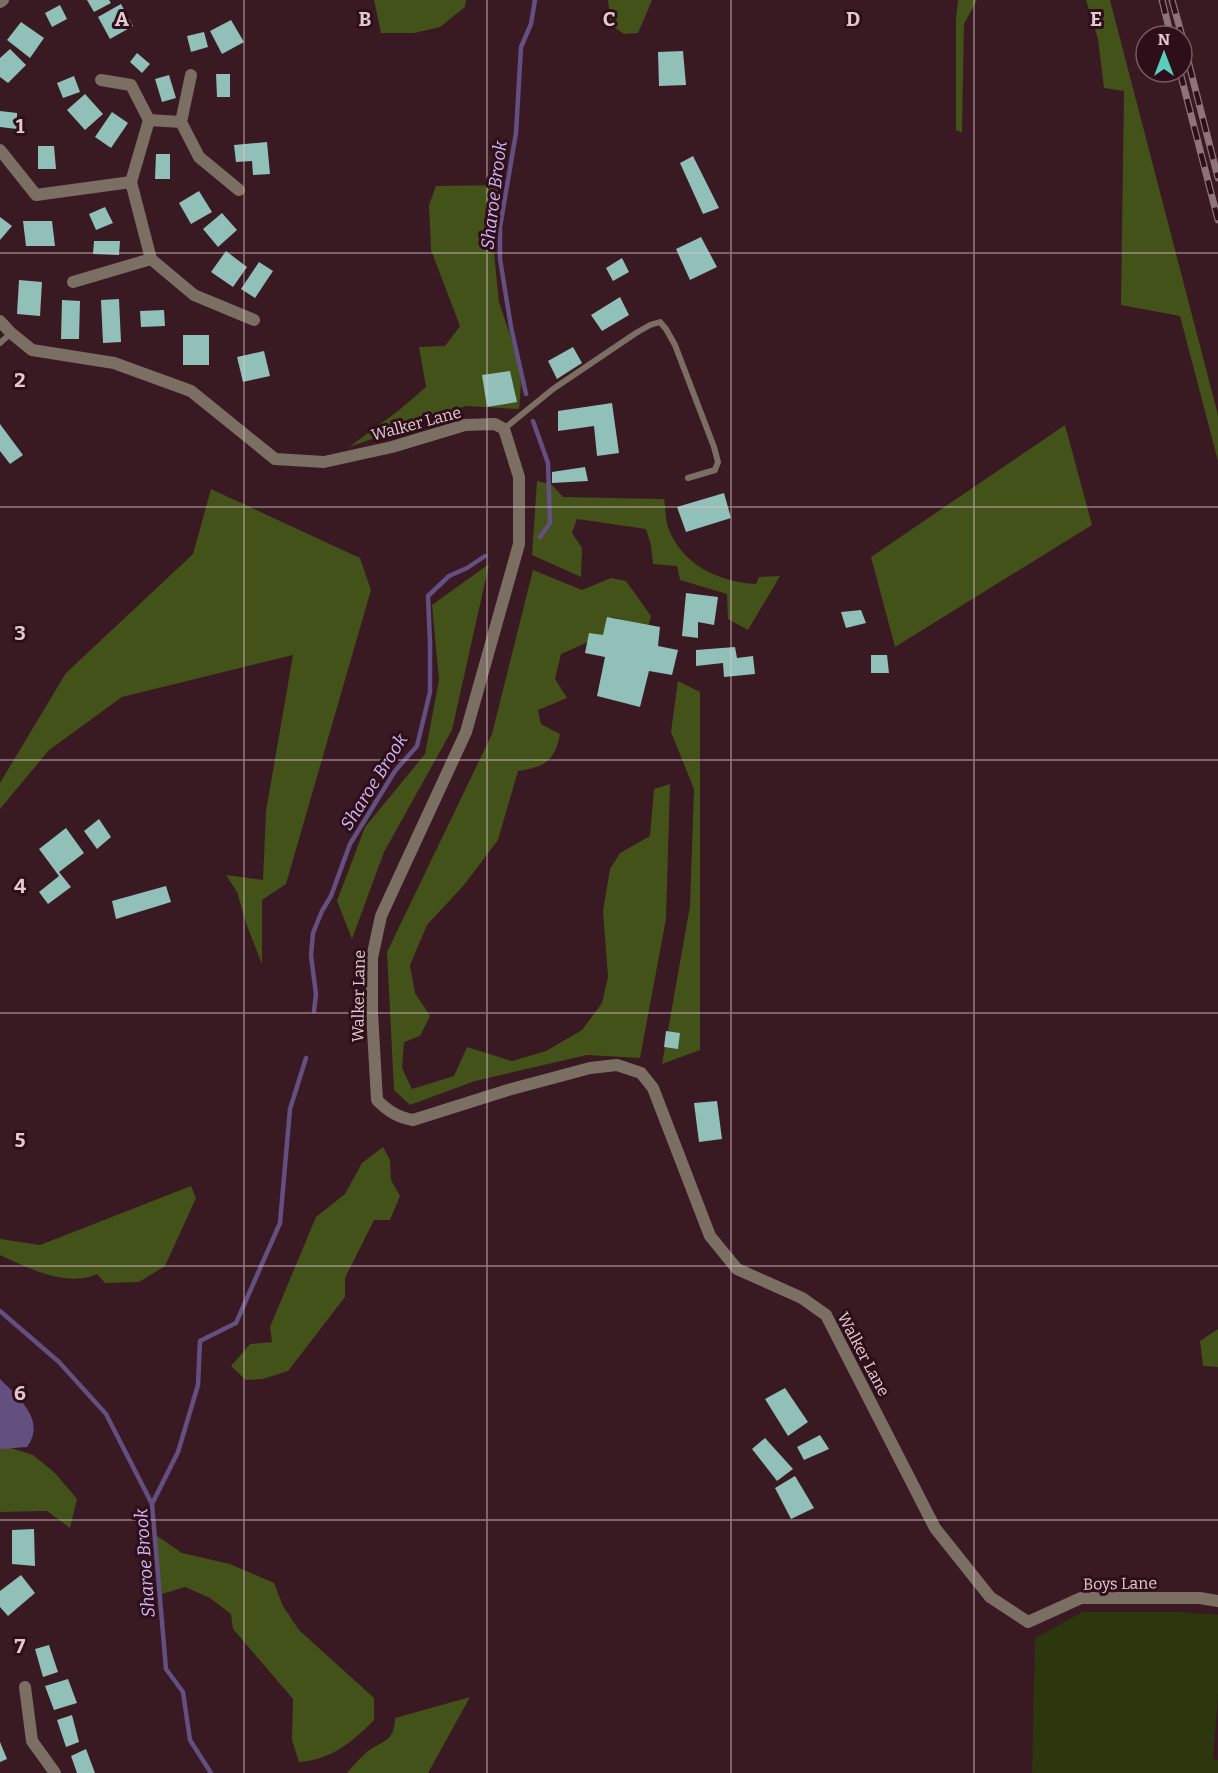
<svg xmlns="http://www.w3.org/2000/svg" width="1218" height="1773" font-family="Bitter,serif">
  <rect width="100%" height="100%" fill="#391922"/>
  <path fill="#2c370d" d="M1083 1612H1181L1218 1615V1694L1213 1759 1218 1760V1773H1032L1035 1638Z"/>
  <g fill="#435218">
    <path d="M374 0H466L465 7 440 27 414 33H381Z"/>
    <path d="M608 0H652L638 33 624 34 611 25Z"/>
    <path d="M958 0H977L964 24 962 133 956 130V18Z"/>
    <path d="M1086 0H1110L1218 415V461L1180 316 1121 305 1124 91 1104 88 1098 39Z"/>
    <path d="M501 185 493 243 499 302 517 356 521 385 519 409 466 406 349 447 398 411 426 387 419 347 445 346 460 326 431 250 429 205 436 186Z"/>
    <path d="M1065 425 1092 525 895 647 871 557Z"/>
    <path d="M537 481 551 484 563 497 664 499C666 508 665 518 668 527 681 564 718 582 756 584L759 577 780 576 748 630 728 619 727 594 680 580 677 566 653 564 651 545 646 529 577 519 572 533 582 548 581 577 532 555Z"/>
    <path d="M211 489 360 558 371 590 286 884 262 900V964L246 923 237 892 226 875 263 880 266 811 293 655 122 697 49 750 0 809V783L66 673 193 554Z"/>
    <path d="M489 564 452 730 384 852 352 939 337 901 365 827 425 754 439 680 432 605Z"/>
    <path d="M533 570 582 590 611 578 626 581 651 616 648 627 612 617 608 633 561 654 555 679 567 698 538 710 541 724 560 734C555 761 545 767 518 771L498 840 464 885 427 925 410 965 415 993 430 1016 420 1036 404 1042 402 1068 412 1089 454 1076 467 1047 512 1061 546 1051 582 1030 602 1003 608 977 603 911 610 869 620 853 650 836 654 789 670 784 666 919 640 1058 587 1055 475 1081 410 1105 394 1090 387 952 492 734Z"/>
    <path d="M678 681 700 692V1050L662 1064 690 906 694 789 671 732Z"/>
    <path d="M383 1147 390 1160 391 1180 400 1196 390 1220H374L345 1278V1297L288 1371 263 1379 246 1380 231 1366 250 1344 272 1342 270 1327 316 1217 345 1194 362 1163Z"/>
    <path d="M191 1186 196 1198 165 1266 139 1282 105 1283 97 1274C67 1288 28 1268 0 1255V1239L40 1245Z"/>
    <path d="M1218 1329V1367L1203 1366 1200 1341Z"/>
    <path d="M8 1447 33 1455 55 1473 77 1499 70 1528 47 1511 0 1512V1449Z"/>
    <path d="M153 1533 182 1553 230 1564 274 1583 283 1606 299 1630 374 1698V1720C353 1742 330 1760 299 1762L292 1740 293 1699 233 1629 231 1614 210 1598 185 1587 162 1594Z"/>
    <path d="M470 1697 428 1773H347C353 1766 360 1758 367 1752 384 1739 394 1743 395 1718Z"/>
  </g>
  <path fill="#644f81" d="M0 1379C18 1397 47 1421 27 1447L0 1449Z"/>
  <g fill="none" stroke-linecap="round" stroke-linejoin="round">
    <g stroke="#644f81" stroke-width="4.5">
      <path d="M526 394 511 327 500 259V227L516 133 521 47 531 24 535 0"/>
      <path d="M533 421 548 463 550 523 540 537"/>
      <path d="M314 1011 316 994 311 956 313 933 322 911 331 896 350 844 395 771 417 746 430 692V643L428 596 449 576 467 568 485 556"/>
      <path d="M0 1311 59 1362 106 1414 152 1504"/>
      <path d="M211 1773 190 1740 183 1692 166 1669 152 1504 178 1452 198 1385 200 1341 236 1323 280 1223 290 1109 306 1058"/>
    </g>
  </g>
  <g fill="#90c0b7">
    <path d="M87 0H109L111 3 94 12Z"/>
    <path d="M121 4 133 26 110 39 98 17Z"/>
    <path d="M60 5 67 19 52 27 45 13Z"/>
    <path d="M231 20 244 42 222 54 210 31Z"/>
    <path d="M21 22 44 38 30 58 7 40Z"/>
    <path d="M204 32 208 47 191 52 187 36Z"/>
    <path d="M10 49 26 65 8 83 0 77V58Z"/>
    <path d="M683 51 686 85 659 86 658 52Z"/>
    <path d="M137 53 150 64 142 73 130 62Z"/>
    <path d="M216 74H230V97H217Z"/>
    <path d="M169 75 176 98 162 102 155 79Z"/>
    <path d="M74 76 80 92 63 98 57 83Z"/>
    <path d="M85 94 103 114 85 130 67 110Z"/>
    <path d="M0 111 17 113V129L0 127Z"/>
    <path d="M112 112 128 123 111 148 95 137Z"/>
    <path d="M267 142 270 174 253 175 252 161 236 162 234 145Z"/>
    <path d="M38 146H54L56 169H38Z"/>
    <path d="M156 154H170V179H155Z"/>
    <path d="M693 156 719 208 703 214 680 163Z"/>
    <path d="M199 191 212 212 191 224 179 203Z"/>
    <path d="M105 207 113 223 96 230 89 214Z"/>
    <path d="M222 213 237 230 218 247 203 229Z"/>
    <path d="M0 217 12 226 0 240Z"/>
    <path d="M23 221H52L55 246H26Z"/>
    <path d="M701 237 717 267 690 280 676 249Z"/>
    <path d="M94 241H120L119 255 93 254Z"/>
    <path d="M226 251 247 267 233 287 211 272Z"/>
    <path d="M622 258 629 272 613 281 606 268Z"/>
    <path d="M259 262 273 271 255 298 241 289Z"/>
    <path d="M19 280 42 282 40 316 17 314Z"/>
    <path d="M620 297 629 315 602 331 591 315Z"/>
    <path d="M119 299 121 342 103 343 101 300Z"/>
    <path d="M62 300 80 301 79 339H61Z"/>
    <path d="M164 310 165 326 141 327 140 311Z"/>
    <rect x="183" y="335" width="26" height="30"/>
    <path d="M573 347 582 363 557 379 548 361Z"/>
    <path d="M264 351 270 376 243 382 237 357Z"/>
    <path d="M510 371 517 402 487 407 482 375Z"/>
    <path d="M612 403 619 453 597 456 594 426 558 431V411Z"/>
    <path d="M0 424 23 455 10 464 0 451Z"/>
    <path d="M585 467 588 481 552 483V472Z"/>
    <path d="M724 493 731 518 686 532 677 507Z"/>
    <path d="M686 593 718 597 714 625 698 622V638L682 636Z"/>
    <path d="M861 610 866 623 846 628 841 612Z"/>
    <path d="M607 617 660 627 658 646 678 650 672 675 649 671 640 707 597 696 605 657 585 653 589 633 603 635Z"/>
    <path d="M735 647 737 658 753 656 755 674 724 677 723 663 696 666V650Z"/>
    <path d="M871 655H887L889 673H871Z"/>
    <path d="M99 819 111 837 97 849 84 831Z"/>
    <path d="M66 828 84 853 59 872 71 887 48 904 39 892 59 876 39 849Z"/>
    <path d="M166 886 171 902 116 919 112 901Z"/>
    <path d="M666 1031 680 1033 678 1049 664 1047Z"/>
    <path d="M717 1101 722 1139 699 1142 694 1103Z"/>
    <path d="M785 1388 808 1422 788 1436 765 1399Z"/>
    <path d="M820 1435 829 1449 804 1460 797 1447Z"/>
    <path d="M765 1438 793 1469 777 1481 752 1449Z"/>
    <path d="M795 1476 814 1508 791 1519 775 1488Z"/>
    <path d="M34 1529 35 1566 12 1564V1530Z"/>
    <path d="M21 1575 35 1593 8 1616 0 1607V1591Z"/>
    <path d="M49 1645 58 1672 43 1677 35 1649Z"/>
    <path d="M68 1679 77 1703 54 1710 45 1686Z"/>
    <path d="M72 1715 79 1742 66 1747 57 1720Z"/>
    <path d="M0 1742 7 1759 0 1762Z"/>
    <path d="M86 1749 95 1773H77L71 1756Z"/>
  </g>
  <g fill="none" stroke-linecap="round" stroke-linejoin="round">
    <g stroke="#7b6e63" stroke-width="6">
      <path d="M0 343 11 333"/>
      <path d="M504 429 553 389 636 333 650 325 660 322 666 329 675 345 714 447 718 462 715 470 688 478"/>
    </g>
    <g stroke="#7b6e63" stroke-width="12">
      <path d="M0 2 3 0"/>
      <path d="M101 80 131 85 149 120"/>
      <path d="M181 122 191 75"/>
      <path d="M0 150 36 195 131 182 151 259 194 295 254 320"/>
      <path d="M131 182 149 120 181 122 199 157 239 190"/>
      <path d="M73 282 151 259"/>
      <path d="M0 321 11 333 32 350 114 363 191 391 275 459 324 462 392 447 465 425 495 424 504 429 519 477V544L466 732 381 916 372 958V1012L377 1100C388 1111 397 1117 413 1120L508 1090 590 1068 617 1065 641 1073 653 1088 710 1236 737 1269 802 1298 826 1315 935 1528 990 1597 1028 1622 1081 1598H1200L1218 1601"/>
      <path d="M25 1687 32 1741 55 1773"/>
    </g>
    <g stroke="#8e737a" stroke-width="7">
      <g id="rail">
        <path d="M1162 0 1171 36"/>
        <path d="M1172 0 1182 36"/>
        <path d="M1182 37 1218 178"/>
        <path d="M1180 72 1218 220"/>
      </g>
    </g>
    <use href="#rail" stroke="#2e0f19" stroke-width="4.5" stroke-dasharray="14" stroke-linecap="butt"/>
  </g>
  <path fill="none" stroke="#e1cbd0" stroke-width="1.5" stroke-opacity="0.55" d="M244 0V1773M487 0V1773M731 0V1773M974 0V1773M0 253H1218M0 507H1218M0 760H1218M0 1013H1218M0 1266H1218M0 1520H1218"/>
  <g text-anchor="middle" stroke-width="6" stroke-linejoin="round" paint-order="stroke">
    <g font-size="16" fill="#e1cbd0" stroke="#2e0f19">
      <text transform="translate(416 423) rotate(-15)" y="6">Walker Lane</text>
      <text transform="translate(358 996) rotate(-89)" y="6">Walker Lane</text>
      <text transform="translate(864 1354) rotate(62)" y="6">Walker Lane</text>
      <text transform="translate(1120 1583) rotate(-1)" y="6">Boys Lane</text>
    </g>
    <g font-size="18" font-style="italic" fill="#d0b7f6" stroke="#2e0f19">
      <text transform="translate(494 195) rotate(-83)" y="6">Sharoe Brook</text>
      <text transform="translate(374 782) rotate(-58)" y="6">Sharoe Brook</text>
      <text transform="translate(145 1563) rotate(-94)" y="6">Sharoe Brook</text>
    </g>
  </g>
  <g font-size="20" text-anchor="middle" font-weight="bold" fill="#e1cbd0" stroke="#2e0f19" stroke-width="6" stroke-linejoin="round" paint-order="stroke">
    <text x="122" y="26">A</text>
    <text x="365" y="26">B</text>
    <text x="609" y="26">C</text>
    <text x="853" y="26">D</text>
    <text x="1096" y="26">E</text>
    <text x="20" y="133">1</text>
    <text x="20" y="387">2</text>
    <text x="20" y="640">3</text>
    <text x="20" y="893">4</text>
    <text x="20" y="1147">5</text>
    <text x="20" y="1400">6</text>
    <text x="20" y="1653">7</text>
  </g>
  <g transform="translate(1164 54)"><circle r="28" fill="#2e0f19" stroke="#765a62" stroke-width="1.5"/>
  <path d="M0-4.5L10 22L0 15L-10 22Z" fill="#5acebd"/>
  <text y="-9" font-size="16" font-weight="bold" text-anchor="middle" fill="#e1cbd0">N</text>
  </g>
</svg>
